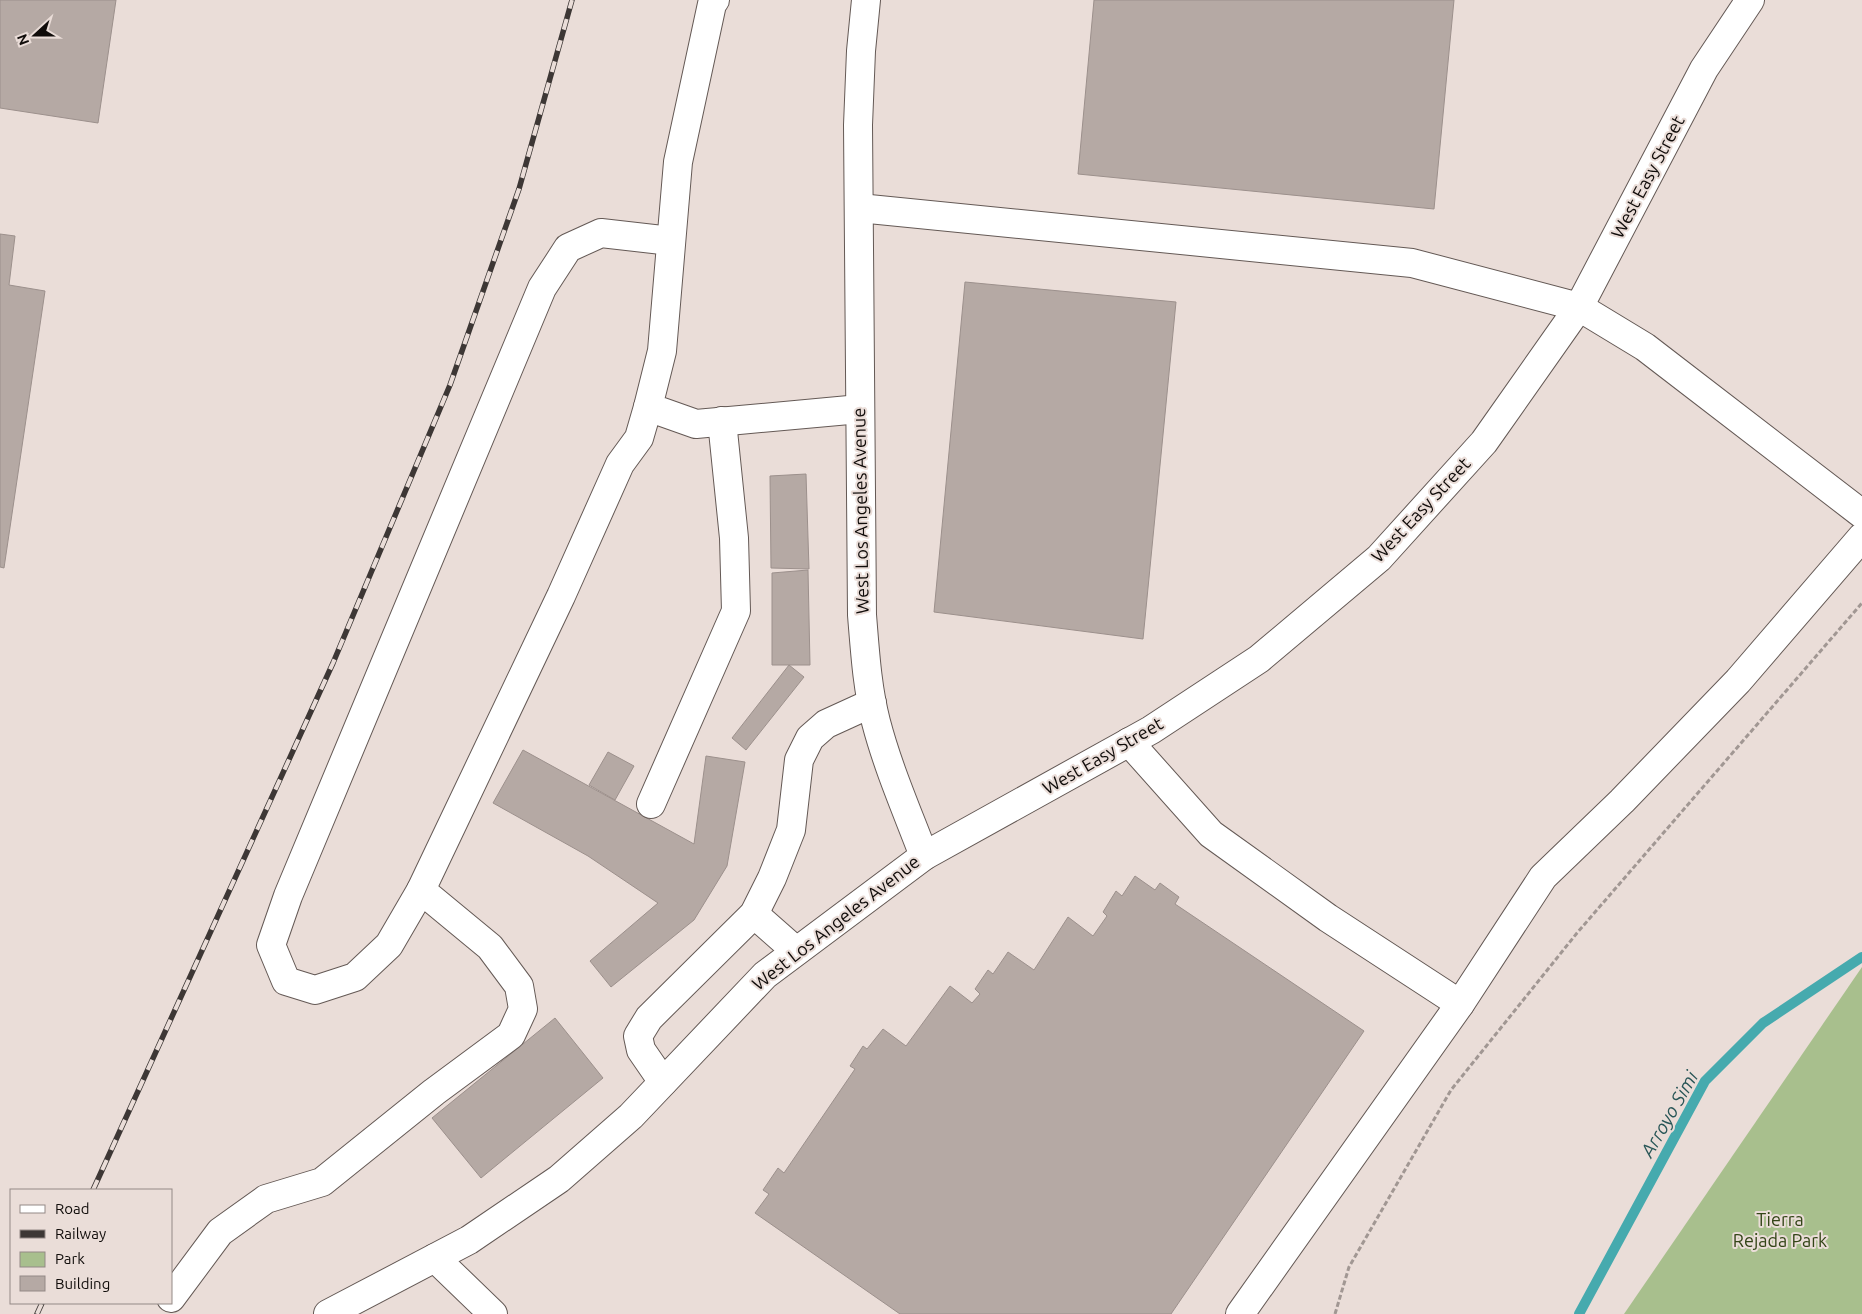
<svg xmlns="http://www.w3.org/2000/svg" width="1862" height="1314" font-family="Ubuntu,sans-serif">
  <rect width="100%" height="100%" fill="#eaddd8"/>
  <path fill="#a8bf8d" d="M1862 967V1314H1624Z"/>
  <g fill="none" stroke-linecap="round" stroke-linejoin="round">
    <path stroke="#46aaae" stroke-width="10" d="M1579 1314 1705 1081 1763 1023 1862 957"/>
  </g>
  <g fill="#b5a9a4" stroke="#9c908c">
    <path d="M0 0H116L98 123 0 108Z"/>
    <path d="M1094 0H1454L1434 209 1078 174Z"/>
    <path d="M0 234 15 236 9 285 45 291 4 568 0 567Z"/>
    <path d="M965 282 1176 302 1143 639 934 612Z"/>
    <path d="M806 474 809 569 771 568 770 476Z"/>
    <path d="M808 570 810 665H772V573Z"/>
    <path d="M789 665 804 677 746 750 732 738Z"/>
    <path d="M523 750 694 844 706 756 745 762 727 866 694 920 611 987 590 961 658 903 588 856 493 803Z"/>
    <path d="M608 752 634 766 615 800 589 785Z"/>
    <path d="M1135 876 1155 890 1160 883 1179 897 1175 904 1364 1031 1171 1314H900L755 1213 769 1194 763 1190 778 1168 784 1173 855 1069 850 1066 863 1046 867 1049 883 1029 906 1046 950 986 972 1003 980 994 975 989 988 970 993 974 1008 952 1034 970 1068 917 1093 936 1107 916 1103 912 1116 891 1122 896Z"/>
    <path d="M555 1018 603 1078 481 1178 432 1118Z"/>
  </g>
  <g fill="none" stroke-linecap="round" stroke-linejoin="round">
    <g stroke="#645955" stroke-width="30">
      <g id="minor">
        <path d="M715 0 712 4 678 162 662 351 648 407 696 424 860 409"/>
        <path d="M866 0 861 51 858 125 862 615C865 651 867 687 876 722 888 768 907 811 924 856"/>
        <path d="M859 208 1412 263 1579 307 1645 347 1862 514"/>
        <path d="M1129 742 1211 834 1328 918 1460 1004 1543 877 1622 801 1738 681 1862 537"/>
        <path d="M651 804 736 611 734 538 722 421"/>
        <path d="M421 890 389 945 355 977 315 990 286 981 271 945 288 896 542 288 568 248 601 233 671 241"/>
        <path d="M754 914 796 951"/>
        <path d="M663 1082 641 1050 638 1036 649 1018 754 914 772 878 791 830 799 760 810 738 826 724 872 703"/>
        <path d="M435 1258 493 1314"/>
        <path d="M171 1298 220 1232 266 1199 322 1182 434 1092 511 1035 523 1009 519 986 490 947 421 890 561 596 620 464 639 438 648 407"/>
        <path d="M328 1314 469 1240 559 1179 631 1116 765 975 924 856 1151 730 1259 659 1379 558 1484 442 1579 307 1704 69 1750 0"/>
        <path d="M1240 1314 1460 1004"/>
      </g>
    </g>
    <path stroke="#a19793" stroke-width="3" stroke-dasharray="5 2.5" stroke-linecap="butt" d="M1335 1314 1349 1267 1451 1090 1577 933 1862 603"/>
    <use href="#minor" stroke="#fff" stroke-width="28"/>
    <g stroke="#3d3735" stroke-width="5.5">
      <g id="rail">
        <path d="M93 1190 333 663 450 385 519 189 572 0"/>
        <path d="M37 1314 42 1303"/>
      </g>
    </g>
    <use href="#rail" stroke="#eaddd8" stroke-width="4" stroke-dasharray="11" stroke-linecap="butt"/>
  </g>
  <g text-anchor="middle" stroke-width="4" stroke-linejoin="round" paint-order="stroke">
    <g font-size="18" fill="#100c0a" stroke="#eaddd8">
      <text transform="translate(1648 177) rotate(-62)" y="6">West Easy Street</text>
      <text transform="translate(1421 510) rotate(-47)" y="6">West Easy Street</text>
      <text transform="translate(861 511) rotate(-91)" y="6">West Los Angeles Avenue</text>
      <text transform="translate(1103 756) rotate(-30)" y="6">West Easy Street</text>
      <text transform="translate(836 923) rotate(-38)" y="6">West Los Angeles Avenue</text>
    </g>
    <g font-size="18" fill="#334517" stroke="#eaddd8">
      <text x="1780" y="1226">Tierra<tspan x="1780" dy="21">Rejada Park</tspan></text>
    </g>
    <g font-size="19" font-style="italic" fill="#295657" stroke="#eaddd8">
      <text transform="translate(1669 1114) rotate(-60)" y="7">Arroyo Simi</text>
    </g>
  </g>
  <rect x="10" y="1189" width="162" height="115" fill="#eaddd8" stroke="#938986"/>
  <rect x="20" y="1205" width="25" height="8" fill="#ffffff" stroke="#938986"/>
  <text x="55" y="1214" font-size="15" fill="#100c0a">Road</text>
  <rect x="20" y="1230" width="25" height="8" fill="#3d3735" stroke="#938986"/>
  <text x="55" y="1239" font-size="15" fill="#100c0a">Railway</text>
  <rect x="20" y="1252" width="25" height="15" fill="#a8bf8d" stroke="#938986"/>
  <text x="55" y="1264" font-size="15" fill="#100c0a">Park</text>
  <rect x="20" y="1276" width="25" height="15" fill="#b5a9a4" stroke="#938986"/>
  <text x="55" y="1289" font-size="15" fill="#100c0a">Building</text>
  <g transform="translate(35 35) rotate(249)" stroke="#eaddd8" stroke-width="4" paint-order="stroke">
  <path d="M0-4L9 19L0 12L-9 19Z" fill="#100c0a"/>
  <text y="-8" font-size="14" font-weight="bold" text-anchor="middle" fill="#100c0a">N</text>
  </g>
</svg>
